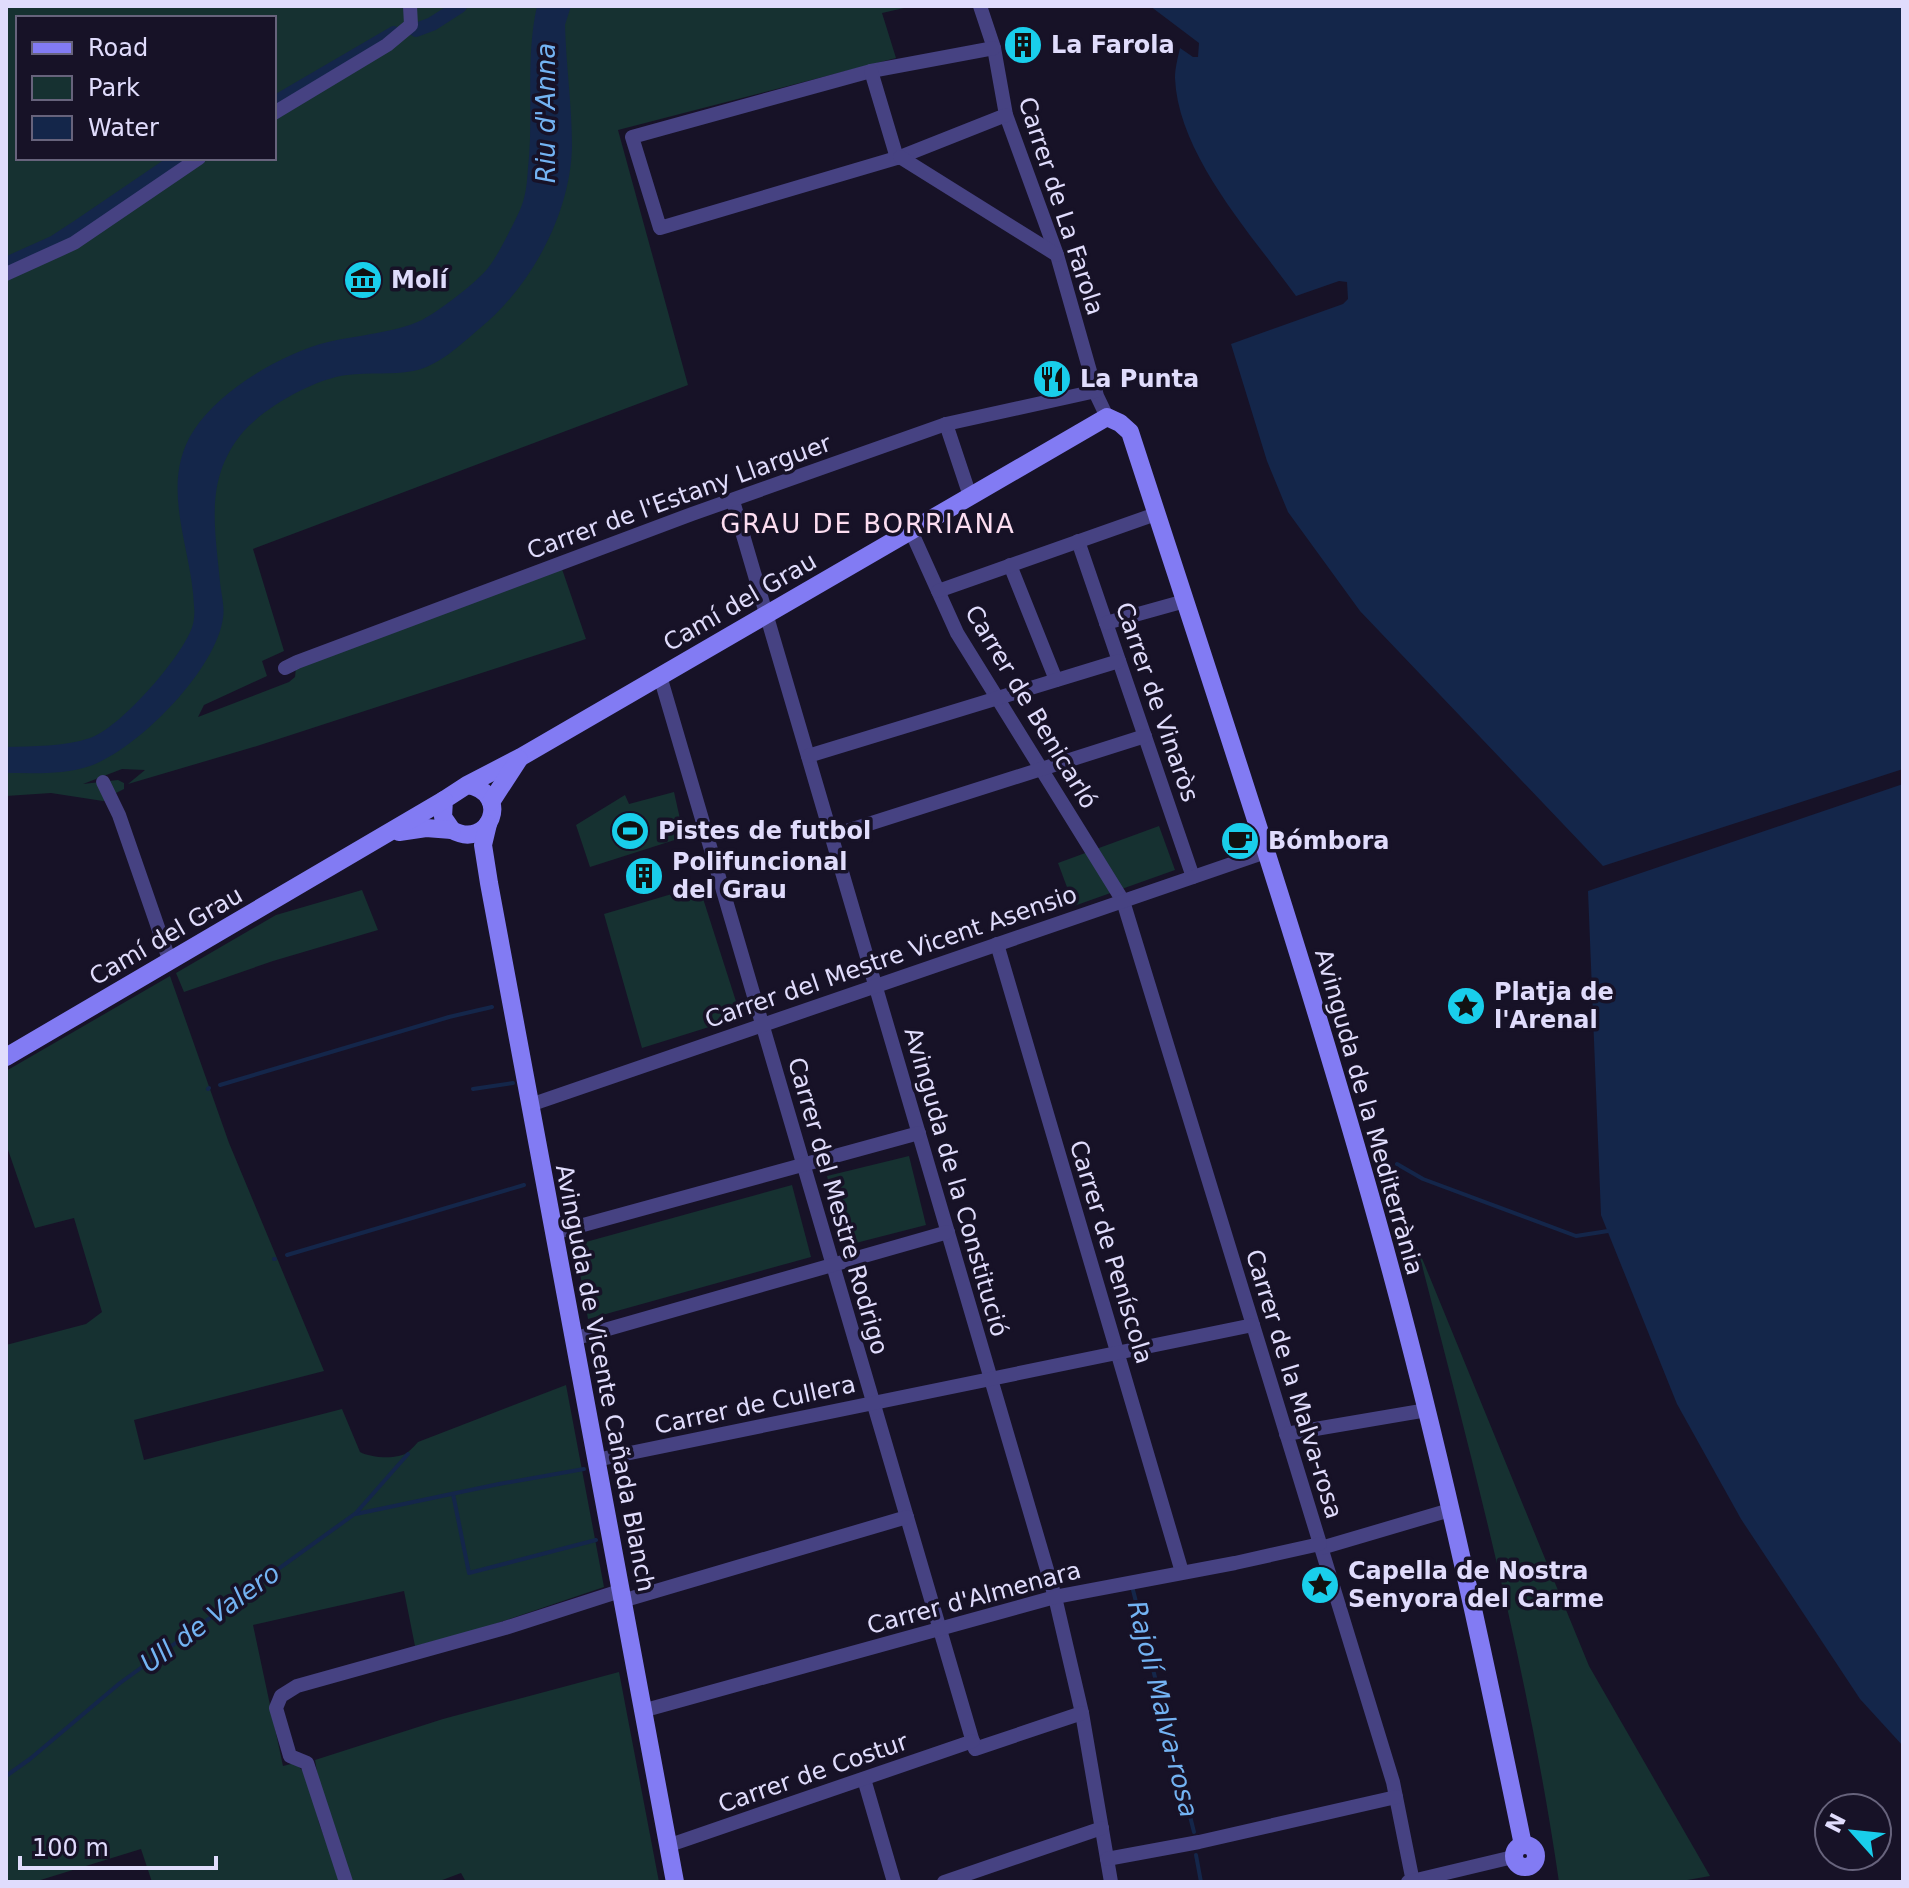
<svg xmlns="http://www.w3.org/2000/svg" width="1909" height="1888" font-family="'DejaVu Sans',sans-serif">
  <rect width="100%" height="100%" fill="#171227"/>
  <g fill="#163131" fill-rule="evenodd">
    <path d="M6 6H913L882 13 896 58 618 130 688 385 253 549 284 651 262 661 267 676 204 705 198 717 289 682 295 677 296 667 562 569 586 639 257 746 128 784 145 770 122 769 83 784 118 780 124 783V789L116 793 115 799 103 801 51 793 6 796ZM18 18H274V158H18Z"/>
    <path d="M674 792 684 837 590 867 576 825 625 795 629 804Z"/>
    <path d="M1159 826 1175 870 1074 906 1058 863Z"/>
    <path d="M699 886 741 1017 642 1048 604 914Z"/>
    <path d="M362 890 378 930 273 961 184 992 176 973 276 915Z"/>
    <path d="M170 976 229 1143 324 1371 134 1420 144 1460 342 1409 360 1452C371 1458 398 1460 408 1452 412 1449 415 1445 418 1442L566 1385 604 1587 480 1629 415 1646 404 1591 253 1625 283 1766 295 1763 307 1775 319 1823 341 1882H152L141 1849 34 1882H6V1345L86 1324 102 1312 74 1218 35 1228 6 1144V1071Z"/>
    <path d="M909 1156 926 1225 844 1246 827 1176Z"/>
    <path d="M792 1185 811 1257 588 1319 575 1245Z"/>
    <path d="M1417 1246 1589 1666 1710 1876 1676 1882H1559C1528 1668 1471 1455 1417 1246Z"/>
    <path d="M619 1672 659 1882H466L461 1873 437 1882H353L321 1795 315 1760 443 1719Z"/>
  </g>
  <g fill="#14264a">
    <path d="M537 6H571L565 25C566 65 572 106 572 146 571 213 531 287 479 329 460 345 439 366 413 371 392 375 369 372 347 375 314 379 265 407 243 432 204 479 215 527 220 582 221 593 225 607 223 618 216 670 138 749 90 766 64 775 34 773 6 773V747C34 746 63 747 90 738 120 728 179 660 191 630 194 624 195 613 194 606 192 547 158 485 194 430 220 390 283 353 328 342 358 335 394 333 422 320 439 311 476 283 488 268 496 259 515 221 520 210 526 196 527 183 528 168 534 115 525 59 537 6Z"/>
    <path d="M1150 6H1903V769L1603 866 1360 611 1288 512 1267 461 1231 344 1343 304 1348 299 1347 282 1339 281 1296 296C1252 235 1178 155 1175 78 1175 68 1178 57 1180 48L1193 57H1198L1199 43Z"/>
    <path d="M1903 784V1746L1860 1699 1741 1519 1677 1404 1601 1215 1588 891Z"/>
  </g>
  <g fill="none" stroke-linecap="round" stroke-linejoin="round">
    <g stroke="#14264a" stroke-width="4">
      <path d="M220 1085 449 1017 492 1007"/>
      <path d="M208 1089 209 1088"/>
      <path d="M473 1089 513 1083"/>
      <path d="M1397 1164 1423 1179 1576 1236 1608 1231"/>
      <path d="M287 1255 524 1185"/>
      <path d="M274 1259H275"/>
      <path d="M453 1494 469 1573 596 1540"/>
      <path d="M356 1514 499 1484 584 1469"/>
      <path d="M1132 1586 1194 1832"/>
      <path d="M6 1776 30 1759 120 1683 356 1513 408 1454"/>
      <path d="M1196 1855 1201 1882"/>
    </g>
    <g stroke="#14264a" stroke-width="14">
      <path d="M416 30 432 24 460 6"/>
      <path d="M274 103 394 33"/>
      <path d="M6 264 53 243 79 226 179 158"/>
    </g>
    <g stroke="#464282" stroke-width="14">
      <path d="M980 6 994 48 1006 115 1057 255 1097 396 1107 417"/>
      <path d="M994 48 871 71 632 137 660 228 900 157 1006 115"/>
      <path d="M871 71 897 158"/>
      <path d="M274 113 387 45 411 25 410 6"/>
      <path d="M900 157 1057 255"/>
      <path d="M6 274 74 243 199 158"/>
      <path d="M946 424 970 496"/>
      <path d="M733 501 1055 1597 1082 1713 1111 1882"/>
      <path d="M911 531 957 633 1123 901 1393 1782 1413 1882"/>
      <path d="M1078 541 1193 877"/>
      <path d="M1010 565 1056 680"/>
      <path d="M938 591 1156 514"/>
      <path d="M1106 623 1185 601"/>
      <path d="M285 668 297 662 692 514 946 424 1096 391"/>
      <path d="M660 676 975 1749 1082 1713"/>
      <path d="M808 756 1119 661"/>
      <path d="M103 782 119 815 170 962"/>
      <path d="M831 836 1145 736"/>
      <path d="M997 944 1182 1572"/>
      <path d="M530 1105 1266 852"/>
      <path d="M554 1233 919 1133"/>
      <path d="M573 1339 948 1232"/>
      <path d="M1286 1434 1427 1410"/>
      <path d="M596 1460 1253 1325"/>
      <path d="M1321 1548 1450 1510"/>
      <path d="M622 1601 907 1517"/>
      <path d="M642 1711 1055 1597 1235 1563 1320 1544"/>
      <path d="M864 1779 894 1882"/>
      <path d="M667 1846 973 1741"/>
      <path d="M1107 1859 1199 1842 1396 1797"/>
      <path d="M346 1882 307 1763 290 1756 276 1708 281 1696 297 1686 505 1628 620 1591"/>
      <path d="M944 1882 1102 1828"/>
      <path d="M1408 1882 1513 1857"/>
    </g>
    <g stroke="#827bf3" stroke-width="18">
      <path d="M467 785C513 793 489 851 452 830L443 817 444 800 467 785 521 757 1107 417 1120 423 1130 432C1215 694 1303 955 1377 1220 1435 1427 1480 1636 1523 1845"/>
      <path d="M491 802 519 759"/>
      <path d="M488 824 483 845 489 883 675 1882"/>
      <path d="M399 832 426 828 452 830"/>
      <path d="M6 1057 444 800"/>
      <circle cx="1525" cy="1856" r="11"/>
    </g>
  </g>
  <defs>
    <g id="building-disc" transform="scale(2)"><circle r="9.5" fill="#19ceeb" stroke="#171227"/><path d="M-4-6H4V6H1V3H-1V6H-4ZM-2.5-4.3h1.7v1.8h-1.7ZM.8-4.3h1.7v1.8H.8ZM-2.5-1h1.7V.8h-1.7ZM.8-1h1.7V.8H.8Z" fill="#111"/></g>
    <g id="museum-disc" transform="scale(2)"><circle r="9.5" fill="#19ceeb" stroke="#171227"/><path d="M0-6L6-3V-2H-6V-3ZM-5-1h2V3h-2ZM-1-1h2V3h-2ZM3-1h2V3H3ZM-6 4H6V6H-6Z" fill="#111"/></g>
    <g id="restaurant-disc" transform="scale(2)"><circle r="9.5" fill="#19ceeb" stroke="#171227"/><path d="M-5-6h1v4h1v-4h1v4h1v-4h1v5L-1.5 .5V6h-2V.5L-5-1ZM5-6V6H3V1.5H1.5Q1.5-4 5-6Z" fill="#111"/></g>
    <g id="stadium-disc" transform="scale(2)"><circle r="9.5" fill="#19ceeb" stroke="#171227"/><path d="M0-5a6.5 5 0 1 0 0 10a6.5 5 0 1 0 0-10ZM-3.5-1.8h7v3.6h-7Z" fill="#111"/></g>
    <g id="cafe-disc" transform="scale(2)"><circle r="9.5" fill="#19ceeb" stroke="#171227"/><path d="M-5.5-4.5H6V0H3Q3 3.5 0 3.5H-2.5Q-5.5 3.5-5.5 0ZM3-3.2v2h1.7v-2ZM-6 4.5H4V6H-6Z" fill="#111"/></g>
    <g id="sight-disc" transform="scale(2)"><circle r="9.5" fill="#19ceeb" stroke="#171227"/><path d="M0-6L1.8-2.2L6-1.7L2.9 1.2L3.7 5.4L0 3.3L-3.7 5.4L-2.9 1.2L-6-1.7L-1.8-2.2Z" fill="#111"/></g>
  </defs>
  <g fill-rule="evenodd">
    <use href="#building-disc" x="1023" y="45"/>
    <use href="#museum-disc" x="363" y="280"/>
    <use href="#restaurant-disc" x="1052" y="379"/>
    <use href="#stadium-disc" x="630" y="831"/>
    <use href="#cafe-disc" x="1240" y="841"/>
    <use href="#building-disc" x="644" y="876"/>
    <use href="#sight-disc" x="1466" y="1006"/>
    <use href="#sight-disc" x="1320" y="1585"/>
  </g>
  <g text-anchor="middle" stroke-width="7" stroke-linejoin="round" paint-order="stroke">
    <g font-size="24" font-weight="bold" fill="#e0dcfc" stroke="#171227" text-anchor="start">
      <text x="1051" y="53">La Farola</text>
      <text x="391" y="288">Molí</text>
      <text x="1080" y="387">La Punta</text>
      <text x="658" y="839">Pistes de futbol</text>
      <text x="1268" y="849">Bómbora</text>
      <text x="672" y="870">Polifuncional<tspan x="672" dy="28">del Grau</tspan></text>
      <text x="1494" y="1000">Platja de<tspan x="1494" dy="28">l'Arenal</tspan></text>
      <text x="1348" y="1579">Capella de Nostra<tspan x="1348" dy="28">Senyora del Carme</tspan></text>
    </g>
    <g font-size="24" fill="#e0dcfc" stroke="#171227">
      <text transform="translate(1061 206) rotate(72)" y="8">Carrer de La Farola</text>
      <text transform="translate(679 497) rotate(-20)" y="8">Carrer de l'Estany Llarguer</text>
      <text transform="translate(740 602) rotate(-30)" y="8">Camí del Grau</text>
      <text transform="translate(1157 702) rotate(71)" y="8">Carrer de Vinaròs</text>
      <text transform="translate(1031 707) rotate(59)" y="8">Carrer de Benicarló</text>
      <text transform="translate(166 936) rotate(-30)" y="8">Camí del Grau</text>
      <text transform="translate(891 957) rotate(-19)" y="8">Carrer del Mestre Vicent Asensio</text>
      <text transform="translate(1369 1112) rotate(74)" y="8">Avinguda de la Mediterrània</text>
      <text transform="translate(956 1182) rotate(74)" y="8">Avinguda de la Constitució</text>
      <text transform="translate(838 1206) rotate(74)" y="8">Carrer del Mestre Rodrigo</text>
      <text transform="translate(1111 1252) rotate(73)" y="8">Carrer de Peníscola</text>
      <text transform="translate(605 1378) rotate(79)" y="8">Avinguda de Vicente Cañada Blanch</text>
      <text transform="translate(1294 1384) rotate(73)" y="8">Carrer de la Malva-rosa</text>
      <text transform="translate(755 1405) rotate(-12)" y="8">Carrer de Cullera</text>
      <text transform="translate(974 1598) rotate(-15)" y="8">Carrer d'Almenara</text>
      <text transform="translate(813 1773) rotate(-19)" y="8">Carrer de Costur</text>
    </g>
    <g font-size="26" font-style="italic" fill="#73b3f3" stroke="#171227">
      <text transform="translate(546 113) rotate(-90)" y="9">Riu d'Anna</text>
      <text transform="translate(210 1618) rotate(-36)" y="9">Ull de Valero</text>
      <text transform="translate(1163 1709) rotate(76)" y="9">Rajolí Malva-rosa</text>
    </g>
    <g font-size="26" letter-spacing="2" fill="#fcddf0" stroke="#171227">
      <text x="868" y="533">GRAU DE BORRIANA</text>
    </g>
  </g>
  <rect width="1909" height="1888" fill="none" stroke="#e0dcfc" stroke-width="16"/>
  <rect x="16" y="16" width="260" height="144" fill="#171227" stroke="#67637c" stroke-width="2"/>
  <rect x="32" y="42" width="40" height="12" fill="#827bf3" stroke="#67637c" stroke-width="2"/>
  <text x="88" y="56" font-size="24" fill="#e0dcfc">Road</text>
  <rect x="32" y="76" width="40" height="24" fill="#163131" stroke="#67637c" stroke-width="2"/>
  <text x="88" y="96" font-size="24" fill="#e0dcfc">Park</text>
  <rect x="32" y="116" width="40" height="24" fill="#14264a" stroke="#67637c" stroke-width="2"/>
  <text x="88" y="136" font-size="24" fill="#e0dcfc">Water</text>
  <g transform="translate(1853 1832) rotate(297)"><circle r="38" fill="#171227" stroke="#67637c" stroke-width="2"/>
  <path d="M0-6L14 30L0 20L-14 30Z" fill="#19ceeb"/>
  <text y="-12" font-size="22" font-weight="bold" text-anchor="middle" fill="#e0dcfc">N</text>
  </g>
  <path d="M20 1856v12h196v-12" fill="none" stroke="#e0dcfc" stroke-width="4"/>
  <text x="32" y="1856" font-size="24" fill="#e0dcfc" stroke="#171227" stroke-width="6" paint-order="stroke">100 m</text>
</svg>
